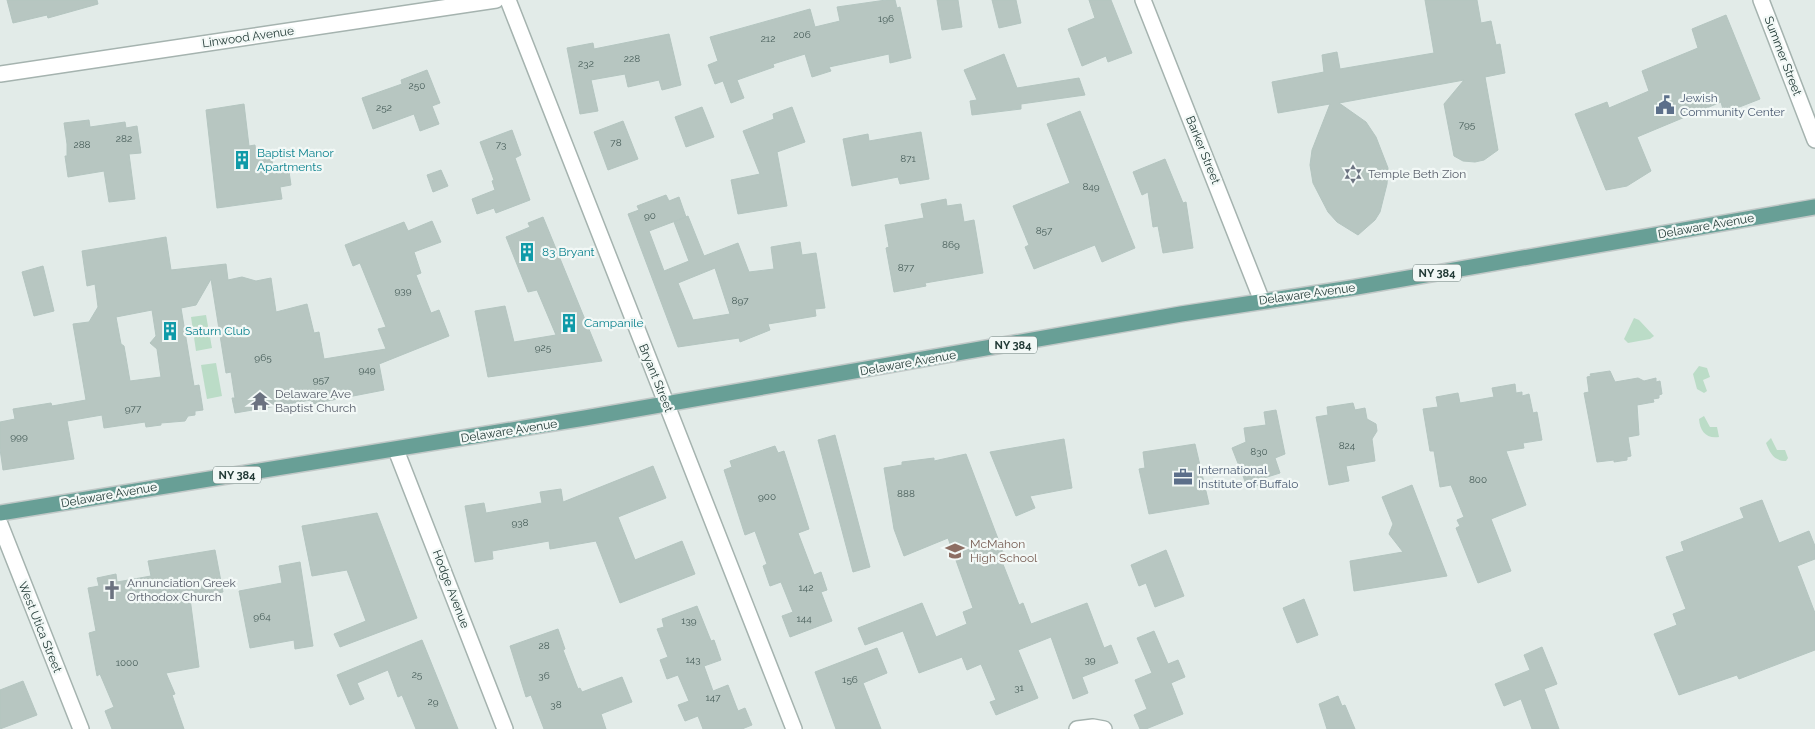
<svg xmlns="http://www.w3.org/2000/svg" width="1815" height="729" font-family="Raleway,sans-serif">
  <rect width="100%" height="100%" fill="#e2ebe8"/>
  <g fill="#bbdcc7">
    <path d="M206 315 212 348 196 351 191 317Z"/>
    <path d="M1634 318 1639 320 1654 336 1650 339 1628 343 1624 339Z"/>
    <path d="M216 363 222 396 207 399 201 365Z"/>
    <path d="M1699 366 1707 368 1710 377 1703 380 1707 391 1704 393 1697 389 1693 374Z"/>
    <path d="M1704 416 1710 427H1717L1719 437C1706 439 1700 431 1699 419Z"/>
    <path d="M1771 438 1777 450H1785L1788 458 1786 461C1774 461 1770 453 1766 443Z"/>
  </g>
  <g fill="#b7c6c1" stroke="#b4c5c0" fill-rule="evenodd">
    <path d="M7 0H97L98 4 48 18 47 15 13 23Z"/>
    <path d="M886 0H895L897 8 900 7 911 58 890 63 889 54 829 67 831 71 812 77 805 54 773 64 774 67 737 80 744 98 731 103 723 81 715 84 708 65 718 61 710 37 810 9 815 27 840 21 837 7Z"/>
    <path d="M937 0H958L962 27 942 30Z"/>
    <path d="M992 0H1016L1021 23 999 28Z"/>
    <path d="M1089 0H1111L1132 53 1108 62 1106 56 1082 66 1068 29 1095 18Z"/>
    <path d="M1425 0H1477L1481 23 1491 21 1496 45 1500 44 1505 73 1485 77 1498 150 1484 160 1475 162 1463 161 1454 156 1444 104 1464 80 1339 103 1366 122 1376 137 1388 168 1387 184 1380 212 1375 220 1358 235 1337 222 1328 212 1313 183 1310 165 1312 150 1330 104 1278 113 1272 82 1324 72 1322 55 1337 52 1340 69 1434 53Z"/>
    <path d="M1726 15 1760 99 1724 113 1721 102 1637 137 1651 171 1627 186 1606 190 1575 114 1607 102 1609 108 1649 91 1642 71 1698 48 1692 29Z"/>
    <path d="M669 34 681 85 662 90 659 80 628 87 625 74 591 80 598 111 580 114 567 48 593 43 594 49Z"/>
    <path d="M1004 54 1017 88 1079 78 1085 95 1021 104V109L972 115 970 101 977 100 964 70Z"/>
    <path d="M427 70 440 103 432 106 439 124 420 131 414 114 373 129 362 98 402 84 401 80Z"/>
    <path d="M244 104 249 146 255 145 256 155 271 152 273 167 288 165 291 185 280 187 282 199 217 208 206 110Z"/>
    <path d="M702 107 714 137 686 147 675 117Z"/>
    <path d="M792 107 805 142 777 152 787 206 738 214 731 180 760 174 743 131 774 119 773 114Z"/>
    <path d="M1080 111 1135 248 1102 262 1095 245 1034 269 1025 247 1029 245 1013 206 1070 183 1047 124Z"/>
    <path d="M89 120 90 127 125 122 126 128 137 126 141 153 129 154 135 199 109 202 104 171 68 177 65 156H67V144L64 123Z"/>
    <path d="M623 121 638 159 608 170 594 132Z"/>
    <path d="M512 130 521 155 515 158 530 200 496 213 494 208 477 214 472 199 495 190 492 181 494 180 480 142Z"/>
    <path d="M921 132 929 179 900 184 898 177 852 186 843 139 868 134 869 141Z"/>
    <path d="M1165 159 1183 203 1186 202 1193 248 1163 253 1158 226 1153 227 1148 192 1142 195 1133 172Z"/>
    <path d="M441 170 448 186 433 192 427 175Z"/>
    <path d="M666 195 669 201 679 197 686 217 649 231 664 271 689 261 674 222 688 216 704 256 738 243 749 272 774 269 771 247 800 242 802 255 816 253 825 308 815 309 816 316 768 324 770 330 740 342 739 338 678 347 628 214 639 210 637 206ZM715 268 730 314 693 320 678 283Z"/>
    <path d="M946 199 947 206 961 204 964 222 974 220 983 273 925 283 926 286 894 292 886 248 889 247 885 225 924 218 921 204Z"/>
    <path d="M543 217 602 361 488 377 475 311 505 306 514 342 556 335 537 290 528 292 506 237 530 227 528 223Z"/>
    <path d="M432 221 441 242 414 252 421 273 416 275 431 313 439 310 449 336 379 364 384 390 312 404 311 400 235 413 232 398H235L231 372 226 373 211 279 196 305 181 308 194 386 199 385 203 410 195 411V415L188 416 185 421 161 423V425L146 427 145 422 104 428 102 415 67 421 74 459 3 470 0 449V422L15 419 13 409 51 403 52 406 86 400 73 324 89 322 98 307 95 284 87 286 82 251 166 237 171 270 226 264 228 280 242 277 256 281 271 278 276 312 307 304 314 333 319 332 324 359 386 349 378 329 386 327 360 263 353 266 345 245 404 222 408 231ZM152 310 156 336 150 343 157 349 161 377 130 381 124 346 121 344 116 317Z"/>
    <path d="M43 266 54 311 34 316 22 272Z"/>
    <path d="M1610 371 1615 382 1638 378 1644 381 1656 378V382L1660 381 1662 394 1659 395V398L1653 399 1654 402 1637 405 1639 435 1628 437 1631 456 1627 457V460L1614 462V460L1597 462 1584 393 1589 392 1587 377 1591 376 1590 374Z"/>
    <path d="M1515 384 1516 393 1522 392V396L1529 394 1533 413 1537 412 1542 440 1523 443 1524 448 1506 451 1526 505 1491 519 1511 571 1478 583 1456 528 1460 526 1457 520 1464 517 1451 485 1440 487 1434 451H1430L1423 409 1438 407 1436 397 1458 393 1460 403 1494 397 1492 388Z"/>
    <path d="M1353 403 1355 410 1365 408 1367 419 1376 424 1377 431 1372 439 1375 461 1346 466 1349 481 1329 485 1316 417 1328 415 1327 407Z"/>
    <path d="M1276 410 1285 454 1275 458 1280 473 1264 478 1266 482 1248 489 1232 448 1246 442 1244 428 1266 425 1264 412Z"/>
    <path d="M835 435 870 567 853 572 818 440Z"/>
    <path d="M1064 439 1072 488 1030 496 1035 508 1016 516 990 452Z"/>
    <path d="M1195 444 1209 504 1149 514 1139 469 1145 468 1143 452Z"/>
    <path d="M775 446 778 453 784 451 809 529 798 533 814 575 821 572 827 590 821 592 832 621 790 637 782 616 793 612 781 582 770 586 763 566 767 564 755 531 745 535 724 470 732 467 730 461Z"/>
    <path d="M966 454 1003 552 999 554 1019 605 1023 603 1031 624 1087 603 1104 648 1111 645 1118 663 1082 677 1088 693 1073 699 1051 637 1018 650 1038 698 996 715 990 702 996 700 981 664 967 670 962 657 919 673 903 631 865 645 858 628 922 603 936 637 967 624 963 612 973 608 948 538 904 556 894 529 884 468 902 465V462L934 458V461Z"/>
    <path d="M653 466 666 498 618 517 635 560 682 541 695 574 620 603 596 541 550 549 549 541 492 551 493 559 475 562 465 506 484 503 486 513 542 503 540 492 561 489 563 502Z"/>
    <path d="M1412 485 1447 576 1354 591 1350 561 1403 552 1389 534 1393 524 1382 497Z"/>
    <path d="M1762 500 1779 543 1809 531 1815 546V559L1797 566 1815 613V650L1739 679 1737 675 1679 695 1654 634 1677 625 1673 614 1686 609 1666 557 1684 551 1681 542 1744 518 1740 508Z"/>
    <path d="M377 513 417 618 340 647 334 634 366 621 347 570 312 576 302 526Z"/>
    <path d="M215 550 223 592 190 598 199 667 166 673 175 694 172 695 184 729H112L105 711 114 707 100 674 97 676 89 633 96 631 88 588 99 586 97 578 116 574 117 582 151 576 148 561Z"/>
    <path d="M1166 550 1184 596 1155 607 1146 583 1139 586 1131 565Z"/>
    <path d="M300 562 313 646 295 649 294 640 250 648 239 591 282 583 279 566Z"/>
    <path d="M1304 599 1318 635 1297 643 1283 608Z"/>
    <path d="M697 606 711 641 714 640 721 660 704 666 713 691 728 685 738 711 745 708 752 725 742 729H703L698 716 685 721 678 705 689 701 678 675 667 679 660 660 668 657 657 629 664 627 662 619Z"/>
    <path d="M558 629 565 649 563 650 578 689 580 688 582 692 622 677 632 702 601 714 606 729H544L531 695 526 697 510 646Z"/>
    <path d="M1154 631 1168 664 1178 660 1185 677 1171 683 1183 714 1146 729H1140L1134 715 1147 709 1135 680 1152 673 1137 638Z"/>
    <path d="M422 640 458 729H416L402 695 398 697 388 670 357 683 364 699 350 705 337 675Z"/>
    <path d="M1542 647 1557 684 1544 689 1559 729H1532L1521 699 1504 706 1495 684 1530 670 1524 655Z"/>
    <path d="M877 648 887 673 863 683 881 729H836L815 672Z"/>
    <path d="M23 681 37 715 0 729V690Z"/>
    <path d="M1338 696 1342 706 1345 705 1355 729H1327L1319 704Z"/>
  </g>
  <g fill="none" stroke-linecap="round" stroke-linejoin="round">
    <g stroke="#a5b3af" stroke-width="18">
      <g id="minor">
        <path d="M508 0 794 729"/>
        <path d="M1143 0 1262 301"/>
        <path d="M0 74 496 0"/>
        <path d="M396 450 505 729"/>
        <path d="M1077 729 1093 727 1104 729"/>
      </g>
    </g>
    <g stroke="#a5b3af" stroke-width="18">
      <g id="tertiary">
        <path d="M1761 0 1815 140"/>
        <path d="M0 524 81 729"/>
      </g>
    </g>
    <g stroke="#c1c8c7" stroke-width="18">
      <path id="primary" d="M0 513 585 418 1181 314 1351 288 1815 207"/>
    </g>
    <use href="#minor" stroke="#fff" stroke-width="15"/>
    <use href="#tertiary" stroke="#fff" stroke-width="15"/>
    <use href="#primary" stroke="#689f96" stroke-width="15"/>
  </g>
  <defs>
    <g id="civic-bare" transform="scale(1.5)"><path d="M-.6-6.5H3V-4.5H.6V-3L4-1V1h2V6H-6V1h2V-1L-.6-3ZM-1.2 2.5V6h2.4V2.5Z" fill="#5c6f8a" stroke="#f2f8f6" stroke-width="2.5" paint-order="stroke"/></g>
    <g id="building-bare" transform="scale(1.5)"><path d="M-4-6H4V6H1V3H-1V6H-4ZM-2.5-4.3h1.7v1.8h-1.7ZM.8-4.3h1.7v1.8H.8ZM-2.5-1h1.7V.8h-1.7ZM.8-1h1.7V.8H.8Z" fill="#0f9aa8" stroke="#f2f8f6" stroke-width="2.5" paint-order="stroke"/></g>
    <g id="synagogue-bare" transform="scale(1.5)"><path d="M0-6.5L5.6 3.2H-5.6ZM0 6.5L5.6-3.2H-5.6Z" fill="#6b7280" stroke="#f2f8f6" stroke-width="2.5" paint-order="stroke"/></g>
    <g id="temple-bare" transform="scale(1.5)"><path d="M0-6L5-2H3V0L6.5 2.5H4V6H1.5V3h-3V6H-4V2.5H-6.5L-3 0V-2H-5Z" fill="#6b7280" stroke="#f2f8f6" stroke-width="2.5" paint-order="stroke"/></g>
    <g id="office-bare" transform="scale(1.5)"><path d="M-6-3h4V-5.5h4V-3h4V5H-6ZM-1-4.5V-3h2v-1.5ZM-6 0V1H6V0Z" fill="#5c6f8a" stroke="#f2f8f6" stroke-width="2.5" paint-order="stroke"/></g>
    <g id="school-bare" transform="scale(1.5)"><path d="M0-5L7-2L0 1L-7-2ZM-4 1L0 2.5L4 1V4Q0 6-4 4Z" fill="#8d6e63" stroke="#f2f8f6" stroke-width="2.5" paint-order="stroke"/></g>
    <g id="church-bare" transform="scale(1.5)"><path d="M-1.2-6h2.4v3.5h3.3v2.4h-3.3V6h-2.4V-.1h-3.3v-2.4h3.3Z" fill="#6b7280" stroke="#f2f8f6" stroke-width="2.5" paint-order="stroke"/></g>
  </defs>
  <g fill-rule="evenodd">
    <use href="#civic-bare" x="1665" y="105"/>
    <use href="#building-bare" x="242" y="160"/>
    <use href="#synagogue-bare" x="1353" y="174"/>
    <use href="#building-bare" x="527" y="252"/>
    <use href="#building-bare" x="569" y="323"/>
    <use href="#building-bare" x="170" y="331"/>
    <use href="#temple-bare" x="260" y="401"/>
    <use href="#office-bare" x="1183" y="477"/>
    <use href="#school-bare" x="955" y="551"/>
    <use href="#church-bare" x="112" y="590"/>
  </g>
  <g text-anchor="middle" stroke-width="4.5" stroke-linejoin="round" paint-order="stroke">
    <g font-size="10" fill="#485e5a">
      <text x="886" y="22">196</text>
      <text x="802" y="38">206</text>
      <text x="768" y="42">212</text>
      <text x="632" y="62">228</text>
      <text x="586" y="67">232</text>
      <text x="417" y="89">250</text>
      <text x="384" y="111">252</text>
      <text x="1467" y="128">795</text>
      <text x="124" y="142">282</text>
      <text x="616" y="146">78</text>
      <text x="82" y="148">288</text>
      <text x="501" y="148">73</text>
      <text x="908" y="162">871</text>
      <text x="1091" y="190">849</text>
      <text x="650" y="219">90</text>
      <text x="1044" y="234">857</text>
      <text x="951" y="248">869</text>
      <text x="906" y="271">877</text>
      <text x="403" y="294">939</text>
      <text x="740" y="304">897</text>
      <text x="543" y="351">925</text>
      <text x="263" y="361">965</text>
      <text x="367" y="373">949</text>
      <text x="321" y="383">957</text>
      <text x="133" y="412">977</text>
      <text x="19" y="440">999</text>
      <text x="1347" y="449">824</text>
      <text x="1259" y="455">830</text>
      <text x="1478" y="483">800</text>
      <text x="906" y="497">888</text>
      <text x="767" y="500">900</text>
      <text x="520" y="526">938</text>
      <text x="806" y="591">142</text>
      <text x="262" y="620">964</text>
      <text x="804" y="622">144</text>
      <text x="689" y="624">139</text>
      <text x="544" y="649">28</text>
      <text x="693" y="663">143</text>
      <text x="1090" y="663">39</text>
      <text x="127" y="666">1000</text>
      <text x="417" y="678">25</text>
      <text x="544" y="679">36</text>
      <text x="850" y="683">156</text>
      <text x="1019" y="691">31</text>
      <text x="713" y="701">147</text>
      <text x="433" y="705">29</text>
      <text x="556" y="708">38</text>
    </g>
    <g fill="#f2f8f6" stroke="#617470" stroke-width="1">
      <rect x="1413" y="264.5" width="48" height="17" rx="4"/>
      <rect x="989" y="336.5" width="48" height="17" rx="4"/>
      <rect x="213" y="466.5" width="48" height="17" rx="4"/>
    </g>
    <g font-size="11" font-weight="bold" fill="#233b37">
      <text x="1437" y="277">NY 384</text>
      <text x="1013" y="349">NY 384</text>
      <text x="237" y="479">NY 384</text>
    </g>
    <g font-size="12" fill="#233b37" stroke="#f2f8f6">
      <text transform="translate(248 37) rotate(-8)" y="4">Linwood Avenue</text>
      <text transform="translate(1783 56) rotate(69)" y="4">Summer Street</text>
      <text transform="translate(1203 150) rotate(68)" y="4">Barker Street</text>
      <text transform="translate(1706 226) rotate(-10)" y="4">Delaware Avenue</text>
      <text transform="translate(1307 294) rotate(-8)" y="4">Delaware Avenue</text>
      <text transform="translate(908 363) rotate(-10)" y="4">Delaware Avenue</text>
      <text transform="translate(656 378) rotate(68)" y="4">Bryant Street</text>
      <text transform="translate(509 431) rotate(-9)" y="4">Delaware Avenue</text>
      <text transform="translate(109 495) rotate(-10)" y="4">Delaware Avenue</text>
      <text transform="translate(451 589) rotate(69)" y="4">Hodge Avenue</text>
      <text transform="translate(40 627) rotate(68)" y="4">West Utica Street</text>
    </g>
    <g font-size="12" fill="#4e5e75" stroke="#f2f8f6" text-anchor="start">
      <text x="1680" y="102">Jewish<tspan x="1680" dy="14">Community Center</tspan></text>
      <text x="1198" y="474">International<tspan x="1198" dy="14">Institute of Buffalo</tspan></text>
    </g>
    <g font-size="12" fill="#0d838f" stroke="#f2f8f6" text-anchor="start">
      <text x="257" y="157">Baptist Manor<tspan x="257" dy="14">Apartments</tspan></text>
      <text x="542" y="256">83 Bryant</text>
      <text x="584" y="327">Campanile</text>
      <text x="185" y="335">Saturn Club</text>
    </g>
    <g font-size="12" fill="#5b616d" stroke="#f2f8f6" text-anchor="start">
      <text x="1368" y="178">Temple Beth Zion</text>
      <text x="275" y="398">Delaware Ave<tspan x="275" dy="14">Baptist Church</tspan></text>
      <text x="127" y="587">Annunciation Greek<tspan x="127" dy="14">Orthodox Church</tspan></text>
    </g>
    <g font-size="12" fill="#785e54" stroke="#f2f8f6" text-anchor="start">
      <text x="970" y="548">McMahon<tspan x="970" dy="14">High School</tspan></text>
    </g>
  </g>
</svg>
